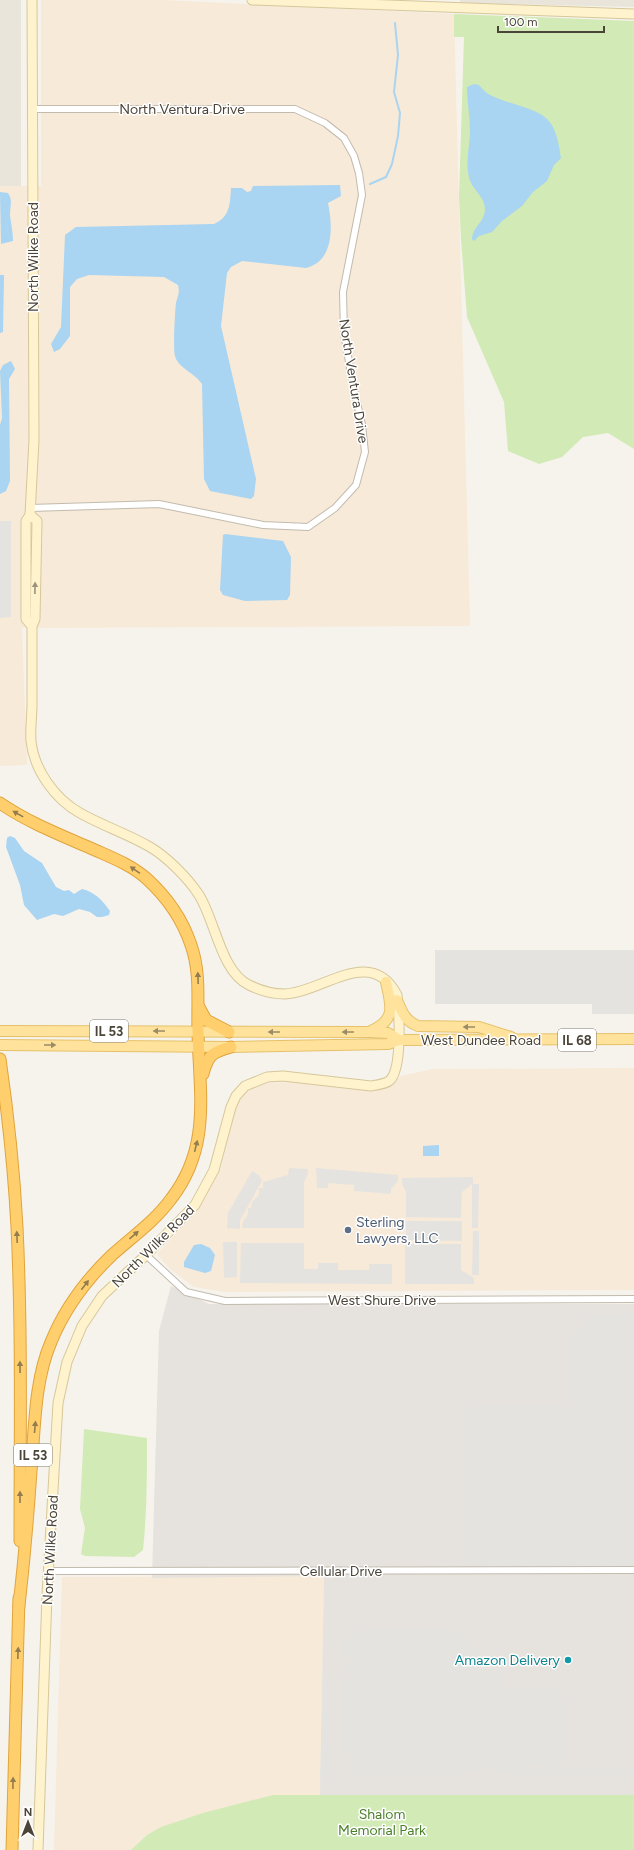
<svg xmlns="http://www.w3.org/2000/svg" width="634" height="1850" font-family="Figtree,sans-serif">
  <rect width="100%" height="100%" fill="#f6f3ec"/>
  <g fill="#eae5da">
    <rect x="0" y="0" width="21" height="186"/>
    <path d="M460 0H634V7L460 3Z"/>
  </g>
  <g fill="#f7ead8">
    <path d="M41 0H162L454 14 470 626 22 628 27 765 0 766V186H41Z"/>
    <path d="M634 1068V1290L224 1292 194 1287 170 1269 157 1254 200 1207 221 1168 235 1108 244 1093 258 1083 293 1082 382 1090 401 1076 433 1069Z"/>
    <path d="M324 1576 320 1795H273L147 1835 131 1850H54L62 1577Z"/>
  </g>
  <path fill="#e6e2dd" d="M171 1286 209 1304H634V1795H320L324 1576 152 1578 159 1331Z"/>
  <g fill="#d2eab5">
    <path d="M454 14 634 21V449L608 433 583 437 562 457 539 464 508 451 504 402 467 317 461 239 459 197 464 37H454Z"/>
    <path d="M84 1429 147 1438C147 1475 147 1513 143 1550L134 1557 85 1556 81 1554 85 1528 80 1509Z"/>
    <path d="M273 1795H634V1850H131L147 1835 161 1827 203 1813Z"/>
  </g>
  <g fill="#e5e3e0">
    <path d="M0 521H11V617L0 618Z"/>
    <path d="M435 950H634V1014H592V1004H435Z"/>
    <path d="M289 1168 308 1169V1174L304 1182V1228H242L243 1222 248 1214V1208H251L252 1202 259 1195V1188H263V1182L288 1175Z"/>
    <path d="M316 1168 398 1175V1181L391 1189V1194L354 1191V1185L328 1183V1188H317Z"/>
    <path d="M252 1171 259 1175 262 1181 240 1220V1229L227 1228 228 1213Z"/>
    <path d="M473 1177V1184H479L478 1228H472V1184L462 1192 461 1218 406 1217V1192L402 1184V1178Z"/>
    <path d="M406 1221H462V1241L406 1240Z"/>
    <path d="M473 1231H479V1275H472Z"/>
    <path d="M223 1242H237V1277L224 1278Z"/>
    <path d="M241 1243H304V1269H318V1263H338V1270H369V1264H392V1284L240 1283Z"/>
    <path d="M405 1244H461V1270L474 1278V1284H405Z"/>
    <path d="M586 1315H634V1565H466V1406H571V1330H586Z"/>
    <path d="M450 1629V1636L456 1632 482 1655 475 1665H485L484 1770H462V1777L349 1776 351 1755H343L342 1678H351V1674H343V1665H351V1659H343V1639H354V1630Z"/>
    <path d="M488 1669H501V1695H504V1689H559V1697L564 1698V1760H558L557 1766H523V1760H520V1774H495L494 1766 488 1765Z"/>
    <path d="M322 1711 331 1712 329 1783 320 1782Z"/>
    <rect x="524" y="1768" width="110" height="9"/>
  </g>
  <g fill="#a9d4f2">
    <path d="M474 84 479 85C486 94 491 96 502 100 542 114 555 111 561 158L554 165 547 181 533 192 522 206 502 221 492 232 479 236 474 241 472 239C473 226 485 222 485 209 485 196 471 189 469 177 465 160 470 147 470 131 470 116 467 102 467 87Z"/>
    <path d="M340 185 341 196 328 203C333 227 334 261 306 268L242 261 231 267 227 273 221 326 256 479 254 496 251 499 210 491 204 479 202 384C195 373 178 368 175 356 173 350 175 310 176 303 178 295 180 293 178 285L164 277 89 275 77 279 70 287V336L60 349 54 352 51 344 61 327 65 235 76 227 214 224C230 217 230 204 231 188H242L247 192 251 191 253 186Z"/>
    <path d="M0 192 8 193C13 200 10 207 10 215 11 224 13 232 13 241L1 244Z"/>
    <path d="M0 275H4L3 332 0 333Z"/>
    <path d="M11 361 15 369 9 379 10 481 6 491 0 494V425L2 418 0 371 3 365Z"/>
    <path d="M225 534 283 541 291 557 290 595 287 600 245 601 223 595 220 590 223 535Z"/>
    <path d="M10 836 15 838 24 851 42 863 56 887 64 891 69 890 74 894 82 889C95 892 102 900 110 911L109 915 102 917H97L90 912 79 909 63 916 54 914 37 920 24 905 20 885 6 847 7 838Z"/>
    <path d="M439 1145V1156H423V1146Z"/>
    <path d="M201 1244 210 1248 215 1255 211 1271 205 1273 184 1267V1262L194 1245Z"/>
  </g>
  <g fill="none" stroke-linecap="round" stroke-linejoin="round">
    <path stroke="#a9d4f2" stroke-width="2" d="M370 184 386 177 392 164 398 136 400 113 394 92 398 55 395 23"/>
    <g stroke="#c2bbae" stroke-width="8">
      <g id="street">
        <path d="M30 508 159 504 263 525 308 527 335 508 356 485 365 452 362 425 353 385 344 333 343 292 362 195 359 173 354 156 344 138 325 123 295 109H32"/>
        <path d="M146 1255 186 1292 225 1301 634 1299"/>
        <path d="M49 1571 634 1570"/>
      </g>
    </g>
    <g stroke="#d6c79b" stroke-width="11">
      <g id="secondary">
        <path d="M252 0 634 14"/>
        <path d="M30 515 37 521 35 619 32 626C32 652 32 678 32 704 32 716 30 729 31 741 34 770 55 799 80 813 103 826 128 834 150 847 167 857 188 878 199 895 215 920 221 972 249 985 261 991 273 994 285 994 323 992 371 945 397 995 399 1012 403 1070 389 1081 385 1084 377 1085 371 1086L283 1076 267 1077 245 1086 236 1096 231 1107 214 1170 195 1205 146 1255 102 1296 82 1326 67 1362 58 1403 47 1595 38 1850"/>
        <path d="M32 626 26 619V521L30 515 34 440 32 0"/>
      </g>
    </g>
    <g stroke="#e6c16a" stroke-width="12">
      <g id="primary">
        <path d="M397 1000C402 1012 405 1021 418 1026L479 1027 511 1037"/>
        <path d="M0 1031 370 1032 388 1033 399 1040"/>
        <path d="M371 1031C397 1019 391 1006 386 982"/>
        <path d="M0 1045 231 1047 388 1044 399 1040 634 1039"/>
      </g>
    </g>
    <g stroke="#e0a43c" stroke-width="13">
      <g id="highway">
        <path d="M0 803C29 823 63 836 95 850 113 858 131 865 146 878 167 897 182 918 191 945 201 973 197 1002 198 1031 199 1092 212 1146 171 1199 155 1221 132 1237 112 1255 87 1279 64 1310 51 1342 34 1382 35 1428 31 1471 28 1516 24 1561 19 1606"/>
        <path d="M199 1007 206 1020 229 1032"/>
        <path d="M0 1059C8 1114 14 1171 17 1227 22 1331 20 1436 20 1541"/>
        <path d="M203 1074C208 1054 213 1052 231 1047"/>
        <path d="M12 1850 19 1598"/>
      </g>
    </g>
    <use href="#street" stroke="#fff" stroke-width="6"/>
    <use href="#secondary" stroke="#fff3cd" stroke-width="9"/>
    <use href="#primary" stroke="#ffe39c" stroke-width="10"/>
    <use href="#highway" stroke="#ffcf6e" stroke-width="11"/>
  </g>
  <defs><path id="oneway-solid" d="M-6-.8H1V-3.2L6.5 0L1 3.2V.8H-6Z"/></defs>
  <use fill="#9c937c" href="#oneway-solid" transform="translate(35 588) rotate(-89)"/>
  <g fill="#937c4e">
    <use href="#oneway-solid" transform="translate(18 814) rotate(-151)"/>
    <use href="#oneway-solid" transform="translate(135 870) rotate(-146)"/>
    <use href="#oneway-solid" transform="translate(198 978) rotate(-92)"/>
    <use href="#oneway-solid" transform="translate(196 1146) rotate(-76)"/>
    <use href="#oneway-solid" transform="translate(134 1235) rotate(-41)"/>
    <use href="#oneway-solid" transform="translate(17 1237) rotate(-92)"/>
    <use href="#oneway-solid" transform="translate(85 1285) rotate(-53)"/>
    <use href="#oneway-solid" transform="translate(20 1367) rotate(-91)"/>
    <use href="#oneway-solid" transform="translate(35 1427) rotate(-85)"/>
    <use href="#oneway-solid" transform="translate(20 1497) rotate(-90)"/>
    <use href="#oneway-solid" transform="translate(18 1653) rotate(-88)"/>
    <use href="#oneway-solid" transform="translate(13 1783) rotate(-89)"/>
  </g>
  <g fill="#9c8c66">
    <use href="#oneway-solid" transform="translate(469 1027) rotate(-180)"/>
    <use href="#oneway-solid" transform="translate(159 1031) rotate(-180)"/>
    <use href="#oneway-solid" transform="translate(274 1032) rotate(180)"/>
    <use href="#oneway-solid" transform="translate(348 1032) rotate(180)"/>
    <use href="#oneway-solid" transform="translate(50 1045)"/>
  </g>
  <circle fill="#5c6f8a" stroke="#fff" stroke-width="1.5" cx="348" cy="1230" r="4"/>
  <circle fill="#0f9aa8" stroke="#fff" stroke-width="1.5" cx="568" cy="1660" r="4"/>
  <g text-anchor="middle" stroke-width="3" stroke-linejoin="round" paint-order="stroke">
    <g fill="#fff" stroke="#817c74" stroke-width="1">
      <rect x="90" y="1020" width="38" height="22" rx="3"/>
      <rect x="558" y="1029" width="38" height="22" rx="3"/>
      <rect x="14" y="1444" width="38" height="22" rx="3"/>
    </g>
    <g font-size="13" font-weight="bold" fill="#4b4439">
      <text x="109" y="1036">IL 53</text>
      <text x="577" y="1045">IL 68</text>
      <text x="33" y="1460">IL 53</text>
    </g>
    <g font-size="14" fill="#4b4439" stroke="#fff">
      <text x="182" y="114">North Ventura Drive</text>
      <text transform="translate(33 257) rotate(-90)" y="5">North Wilke Road</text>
      <text transform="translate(354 381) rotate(81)" y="5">North Ventura Drive</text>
      <text x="481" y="1045">West Dundee Road</text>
      <text transform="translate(153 1246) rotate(-45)" y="5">North Wilke Road</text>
      <text x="382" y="1305">West Shure Drive</text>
      <text transform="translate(50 1550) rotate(-87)" y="5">North Wilke Road</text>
      <text x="341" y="1576">Cellular Drive</text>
    </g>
    <g font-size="14" fill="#4e5e75" stroke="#fff" text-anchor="start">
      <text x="356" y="1227">Sterling<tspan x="356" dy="16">Lawyers, LLC</tspan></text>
    </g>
    <g font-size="14" fill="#0d838f" stroke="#fff" text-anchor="end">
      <text x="560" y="1665">Amazon Delivery</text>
    </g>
    <g font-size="14" fill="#4a7f2a" stroke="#fff">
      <text x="382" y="1819">Shalom<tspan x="382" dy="16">Memorial Park</tspan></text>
    </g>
  </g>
  <g transform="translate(28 1822)" stroke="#ffffff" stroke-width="3" paint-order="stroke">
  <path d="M0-3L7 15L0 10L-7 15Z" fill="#4b4439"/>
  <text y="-6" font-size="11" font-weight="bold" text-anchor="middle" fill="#4b4439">N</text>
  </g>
  <path d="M498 26v6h106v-6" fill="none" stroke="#4b4439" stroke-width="2"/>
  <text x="504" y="26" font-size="12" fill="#4b4439" stroke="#ffffff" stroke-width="3" paint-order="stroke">100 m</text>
</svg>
